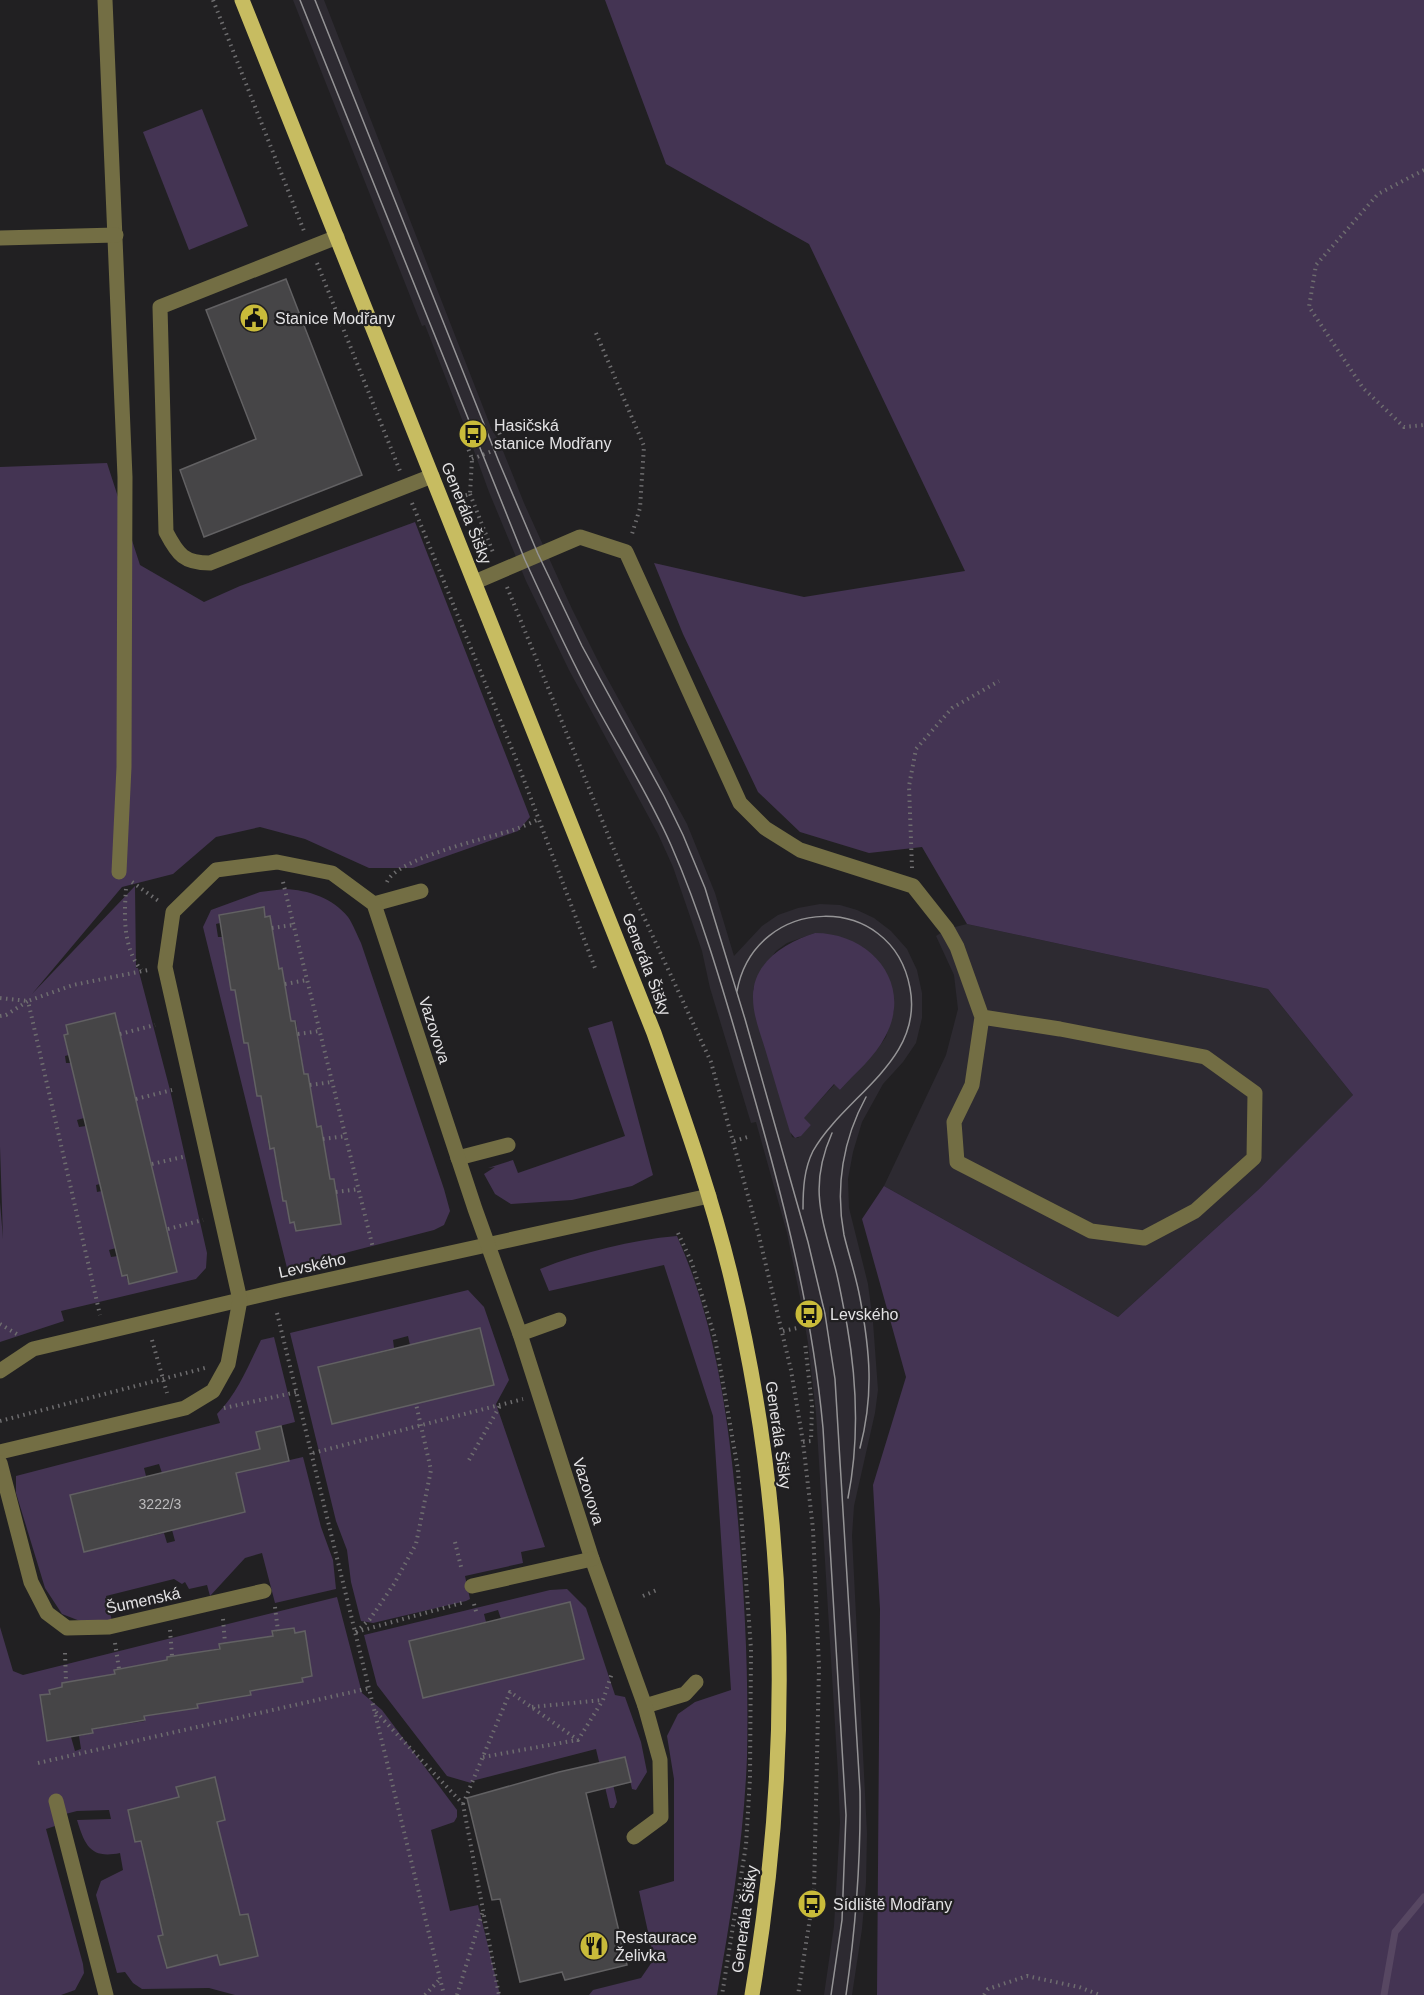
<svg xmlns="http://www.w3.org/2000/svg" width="1424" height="1995" font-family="Helvetica,sans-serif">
  <rect width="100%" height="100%" fill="#212022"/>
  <g fill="#2d2a31" fill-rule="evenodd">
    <path d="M293 0H324L492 430 499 441 524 503 572 609 601 667 687 824 715 893 734 956 762 926 778 915 798 908 820 904 840 905 857 910 874 918 891 931 907 949 917 970 922 993V1018L916 1043 903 1062 883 1084 862 1122 853 1152 848 1179 849 1208 868 1284 873 1322 878 1390 875 1413 854 1506 852 1536 867 1833 866 1883 862 1929 852 1995H824L834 1926 840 1823 838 1774 816 1413 808 1343 800 1297 787 1233 756 1122 751 1123 710 988 702 951 673 867 658 834 569 670 526 581 489 492 470 440 425 325 422 326ZM815 933 894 1010 886 1037 878 1048 840 1090 835 1084 803 1118 811 1125 798 1138H795L792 1137 753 989 761 971 776 951 787 943Z"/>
    <path d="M967 924 1268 989 1353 1095 1258 1190 1118 1317 884 1186 946 1055 958 1009 954 975 936 936 947 929Z"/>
  </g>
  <g fill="#443453" fill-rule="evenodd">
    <path d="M605 0H1424V1995H877L880 1609 873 1485 906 1377 862 1219 884 1186 1118 1317 1258 1190 1353 1095 1268 989 967 924 922 847 869 853 800 832 758 792 683 634 654 563 804 597 965 571 809 244 666 164Z"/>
    <path d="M202 109 248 226 189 250 143 132Z"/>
    <path d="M107 463 140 565 204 602 240 586 415 522 530 817 518 831 413 868H369L305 839 260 827 216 837 173 874 122 887 32 994 135 886 136 968H138L170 1090 207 1253 206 1268 196 1279 61 1311 64 1321 0 1342V1202L3 1239 0 1147V467ZM115 1013 177 1272 129 1284 118 1256 111 1257 109 1250 116 1248 102 1191 97 1192 96 1185 100 1184 86 1126 79 1127 77 1120 84 1118 71 1063H66L65 1056 69 1055 64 1035 68 1034 66 1025Z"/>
    <path d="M285 889C308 890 333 898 348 917 353 924 357 935 361 943L444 1189 450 1211 444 1225 434 1230 287 1268 203 927 211 910 260 892ZM264 907 265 917 270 916 279 969H282L291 1021H296L304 1074H308L317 1127H321L330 1179H334L341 1224 296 1231 294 1222 291 1223 286 1201H283L280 1188 284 1187 282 1170H277L274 1148H269L267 1135 272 1134 261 1096H257L255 1083 259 1082 256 1064H252L248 1043H244L242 1030 246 1029 235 990H231L222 937H218L216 924 220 923 219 915Z"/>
    <path d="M815 933C871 933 914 984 885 1037 875 1057 855 1073 840 1090L834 1084 804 1118 811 1125 801 1136 795 1138 790 1132C782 1106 774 1079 766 1052 761 1035 753 1016 753 998 752 962 786 942 815 933Z"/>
    <path d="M612 1021 653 1175 632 1186 572 1200 511 1204 495 1194 484 1174 495 1167 488 1168 513 1160 518 1173 625 1136 588 1028Z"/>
    <path d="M677 1236C714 1319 727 1409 736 1499 744 1584 749 1671 747 1757 744 1837 731 1916 717 1995H589L593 1990 641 1978 654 1959 639 1891 674 1881V1779L667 1736 678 1714 695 1702 731 1690 713 1416 664 1265 549 1291 540 1269C583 1252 631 1240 677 1236Z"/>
    <path d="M468 1290 484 1307 509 1380 496 1404 545 1547 521 1552 523 1563 465 1576 470 1599 466 1601 373 1623 361 1621 351 1582 347 1550 336 1521 290 1333ZM408 1336 410 1345 493 1385 332 1424 319 1367 394 1348 393 1340Z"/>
    <path d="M274 1337 295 1422 256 1432 264 1466 303 1457 321 1527 333 1560 336 1589 275 1603 262 1553 245 1558 210 1596 207 1585 189 1589 185 1582 182 1584 174 1579 106 1596 112 1621H80L62 1614 45 1588 16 1493V1476L220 1423 217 1414C238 1393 248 1366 261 1340ZM231 1456 245 1512 172 1530 175 1541 167 1543 164 1533 84 1552 70 1495 146 1476 144 1468 159 1464 162 1473Z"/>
    <path d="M567 1589 586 1608 615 1695 625 1697 641 1742 647 1772 636 1790 632 1789 625 1758 608 1762 617 1802 614 1808H610L596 1749 472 1781 471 1783 447 1776 377 1685 364 1635 550 1590ZM570 1602 584 1658 423 1698 409 1641 486 1622 484 1614 498 1610 501 1619Z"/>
    <path d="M337 1597 362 1693 382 1710 457 1810V1817L454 1822 431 1830 450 1911 478 1905 500 1995H235L209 1988 142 1989 133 1983 125 1972 117 1973 96 1895 101 1881 123 1870 120 1853C91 1859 85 1846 77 1820L111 1819 109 1810 77 1811 54 1817 55 1826 46 1829 83 1964 84 1973 75 1990 61 1995H0V1627L13 1671 23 1675ZM294 1628 295 1633 305 1631 312 1676 302 1678 303 1682 250 1691 251 1694 197 1704V1708L144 1716 145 1721 92 1729V1733L79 1736 81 1749 75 1751 71 1737 48 1740 40 1695 50 1694 49 1690 62 1687V1683L115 1674 167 1662V1657L208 1655 207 1651 273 1636V1632ZM215 1778 225 1820 217 1822 240 1915 248 1914 258 1956 220 1965 215 1945 188 1962 166 1967 159 1936 210 1924 155 1903 148 1872 178 1864 187 1829 131 1821 128 1810 150 1804 152 1814 181 1807 176 1787Z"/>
  </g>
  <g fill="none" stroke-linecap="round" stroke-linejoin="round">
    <path stroke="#574762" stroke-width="7" d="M1384 1995 1395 1932 1424 1897"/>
  </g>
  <g fill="#464547" stroke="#626163" stroke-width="1.5">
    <path d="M286 279 362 475 204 537 180 470 256 439 206 310Z"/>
    <path d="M264 907 265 917 270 916 279 969 282 968 291 1021H295L304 1074H308L317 1127 321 1126 330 1179H334L341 1224 296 1231 294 1222 290 1223 286 1201H283L274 1148 270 1149 261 1096H257L248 1043H244L235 990H231L219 915Z"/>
    <path d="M115 1013 177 1272 129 1284 127 1275 122 1276 64 1035 68 1034 66 1025Z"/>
    <path d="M480 1328 494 1385 332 1424 318 1367Z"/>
    <path d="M281 1426 289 1461 236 1473 245 1512 84 1552 70 1495 260 1449 256 1432Z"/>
    <path d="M570 1602 584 1659 423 1698 409 1641Z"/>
    <path d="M294 1628 295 1633 305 1631 312 1676 302 1678 303 1682 250 1691 251 1695 197 1704 198 1708 144 1716 145 1720 92 1729 93 1733 47 1741 40 1695 50 1694 49 1690 62 1687V1683L115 1674 114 1670 167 1660V1657L220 1649 219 1644 273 1636 272 1631Z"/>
    <path d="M625 1757 631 1782 586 1793 627 1965 565 1980 562 1972 520 1982 500 1899 492 1900 467 1798 559 1772Z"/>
    <path d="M215 1777 225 1820 217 1822 240 1915 248 1914 258 1956 220 1965 217 1955 167 1968 158 1936 163 1935 141 1841 135 1842 128 1810 179 1797 176 1787Z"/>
  </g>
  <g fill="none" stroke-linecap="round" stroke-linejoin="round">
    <g stroke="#6e6d6f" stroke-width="4" stroke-dasharray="1.5 4.5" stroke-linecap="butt">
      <path d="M213 0 304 231"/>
      <path d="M1424 170 1378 194 1316 265 1309 307 1363 388 1404 427 1424 425"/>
      <path d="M317 263 400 471"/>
      <path d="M596 333 644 446 640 508 632 534"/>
      <path d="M472 459 505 446 497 428"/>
      <path d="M470 494 494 555"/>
      <path d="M460 497 470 494 472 459 465 440"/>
      <path d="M412 503 516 759 595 968"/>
      <path d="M507 587 624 874 711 1062 758 1232 791 1370 803 1442 813 1529 819 1667 814 1892 798 1995"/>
      <path d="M912 868 909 786 916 749 952 708 999 681"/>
      <path d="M132 882 160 902"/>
      <path d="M283 882 373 1248"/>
      <path d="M387 882C397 858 488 838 513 830 522 827 531 823 539 819"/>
      <path d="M126 889C124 917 123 947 141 970"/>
      <path d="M272 928 293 925"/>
      <path d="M285 984 307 980"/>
      <path d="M0 998 28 1001 73 985 148 970"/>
      <path d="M0 1016 6 1015 28 1001 100 1315"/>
      <path d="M120 1034 155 1025"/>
      <path d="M298 1034 320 1031"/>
      <path d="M310 1085 332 1082"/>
      <path d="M136 1099 172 1090"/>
      <path d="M323 1139 346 1136"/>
      <path d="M734 1141 751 1136"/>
      <path d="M152 1164 187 1156"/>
      <path d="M336 1192 359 1189"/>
      <path d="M168 1229 203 1220"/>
      <path d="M678 1233 692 1263 715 1338 738 1470 751 1649 750 1778 746 1845 722 1995"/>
      <path d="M277 1313 444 1995"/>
      <path d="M0 1324 20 1336"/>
      <path d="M783 1331 797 1328"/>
      <path d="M152 1340 167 1393"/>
      <path d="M224 1408 297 1392"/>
      <path d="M0 1421 205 1368"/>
      <path d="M803 1442 811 1441 812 1406 805 1343"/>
      <path d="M313 1453 523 1399"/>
      <path d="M469 1460 501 1404"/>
      <path d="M455 1542 462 1571"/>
      <path d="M643 1596 659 1589"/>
      <path d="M474 1604 477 1615"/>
      <path d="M275 1607 278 1631"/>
      <path d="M223 1619 225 1643"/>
      <path d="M170 1630 172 1656"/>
      <path d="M356 1632 370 1619 394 1584 416 1544 431 1470 416 1404"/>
      <path d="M356 1632 465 1602"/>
      <path d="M115 1643 119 1669"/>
      <path d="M65 1653 66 1682"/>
      <path d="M532 1707 603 1700"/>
      <path d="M376 1712 463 1804 499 1995"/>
      <path d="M483 1757 577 1740"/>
      <path d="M38 1763 370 1688"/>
      <path d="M463 1804 510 1692 578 1740 603 1700 612 1673"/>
      <path d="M425 1995 441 1978"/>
      <path d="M457 1995 483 1911"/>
      <path d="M984 1995 988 1989 1027 1976 1079 1987 1100 1995"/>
    </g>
    <g stroke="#736e44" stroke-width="15">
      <path d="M105 0 125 477 124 767 119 872"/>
      <path d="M337 237 160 307 166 532C178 555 184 563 210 563L432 476"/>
      <path d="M0 238 116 235"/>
      <path d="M475 582 580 537 626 552 740 803 765 828 800 850 913 886 947 929 957 947 982 1017 972 1085 954 1122 957 1162 1091 1231 1144 1238 1195 1211 1254 1158 1255 1093 1205 1057 1060 1029 982 1017"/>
      <path d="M374 904 421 891"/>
      <path d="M458 1158 508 1145"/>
      <path d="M520 1334 559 1320"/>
      <path d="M0 1371 33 1349 282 1290 709 1196"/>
      <path d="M0 1452 185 1408 213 1391 228 1364 240 1300 165 967 173 912 216 870 277 862 332 873 374 904 475 1209 520 1334 592 1559 645 1706 685 1694 696 1682"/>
      <path d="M0 1463 31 1582 47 1613 67 1628 109 1627 264 1591"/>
      <path d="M472 1586 592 1559"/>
      <path d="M56 1801 106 1995"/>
      <path d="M634 1837 661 1817 660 1760 645 1706"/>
    </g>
    <path stroke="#c7bc61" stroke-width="15" d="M242 0 654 1033C682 1113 711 1194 731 1277 789 1517 793 1752 752 1995"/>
    <g stroke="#959496" stroke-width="1.5">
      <path d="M300 0 525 560C547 608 569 656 594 702 620 750 649 795 671 845 704 920 726 1000 749 1079 782 1194 812 1308 823 1428L846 1815 842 1920 831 1995"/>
      <path d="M315 0 499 462 538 554 582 646 664 796 683 835 705 888 745 1019 808 1242 825 1314 835 1379 860 1791C861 1862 856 1925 846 1995"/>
      <path d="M737 991C755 894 892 890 910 988 924 1061 844 1096 813 1151 804 1169 803 1189 803 1209"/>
      <path d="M832 1133C809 1185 821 1216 835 1267 840 1286 843 1306 847 1325 857 1382 859 1442 848 1498"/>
      <path d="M860 1448C874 1395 870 1351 860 1298 856 1276 849 1256 844 1235 835 1187 843 1139 866 1097"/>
    </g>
  </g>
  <defs>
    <g id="civic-disc" transform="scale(1.5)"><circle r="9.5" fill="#c9bb3a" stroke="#212022"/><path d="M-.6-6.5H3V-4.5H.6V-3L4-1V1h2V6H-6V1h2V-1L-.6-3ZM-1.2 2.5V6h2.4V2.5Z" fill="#111"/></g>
    <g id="bus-disc" transform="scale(1.5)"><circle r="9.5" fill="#c9bb3a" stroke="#212022"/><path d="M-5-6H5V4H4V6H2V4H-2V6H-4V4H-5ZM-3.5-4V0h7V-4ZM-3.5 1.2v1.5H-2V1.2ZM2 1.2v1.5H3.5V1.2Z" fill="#111"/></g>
    <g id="restaurant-disc" transform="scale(1.5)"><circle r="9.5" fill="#c9bb3a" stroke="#212022"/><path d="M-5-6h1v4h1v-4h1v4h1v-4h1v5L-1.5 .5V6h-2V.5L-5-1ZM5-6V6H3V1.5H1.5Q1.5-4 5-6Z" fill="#111"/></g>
  </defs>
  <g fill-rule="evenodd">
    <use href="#civic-disc" x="254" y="318"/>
    <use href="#bus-disc" x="473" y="434"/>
    <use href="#bus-disc" x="809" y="1314"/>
    <use href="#bus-disc" x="812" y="1904"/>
    <use href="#restaurant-disc" x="594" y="1946"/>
  </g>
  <g text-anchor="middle" stroke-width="4.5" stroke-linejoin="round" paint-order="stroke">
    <g font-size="14" fill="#bcbbbd">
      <text x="160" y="1509">3222/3</text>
    </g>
    <g font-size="16" fill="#e3e2e4" stroke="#212022" text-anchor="start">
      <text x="275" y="324">Stanice Modřany</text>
      <text x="494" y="431">Hasičská<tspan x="494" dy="18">stanice Modřany</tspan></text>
      <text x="830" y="1320">Levského</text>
      <text x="833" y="1910">Sídliště Modřany</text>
      <text x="615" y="1943">Restaurace<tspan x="615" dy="18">Želivka</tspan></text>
    </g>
    <g font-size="16" fill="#e3e2e4" stroke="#212022">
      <text transform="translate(467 513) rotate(68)" y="6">Generála Šišky</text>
      <text transform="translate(647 964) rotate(69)" y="6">Generála Šišky</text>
      <text transform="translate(435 1030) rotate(72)" y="6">Vazovova</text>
      <text transform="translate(312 1265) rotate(-12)" y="6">Levského</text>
      <text transform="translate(779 1435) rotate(82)" y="6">Generála Šišky</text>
      <text transform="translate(589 1491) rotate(72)" y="6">Vazovova</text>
      <text transform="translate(143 1600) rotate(-12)" y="6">Šumenská</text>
      <text transform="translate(744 1919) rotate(-82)" y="6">Generála Šišky</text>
    </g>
  </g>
</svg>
